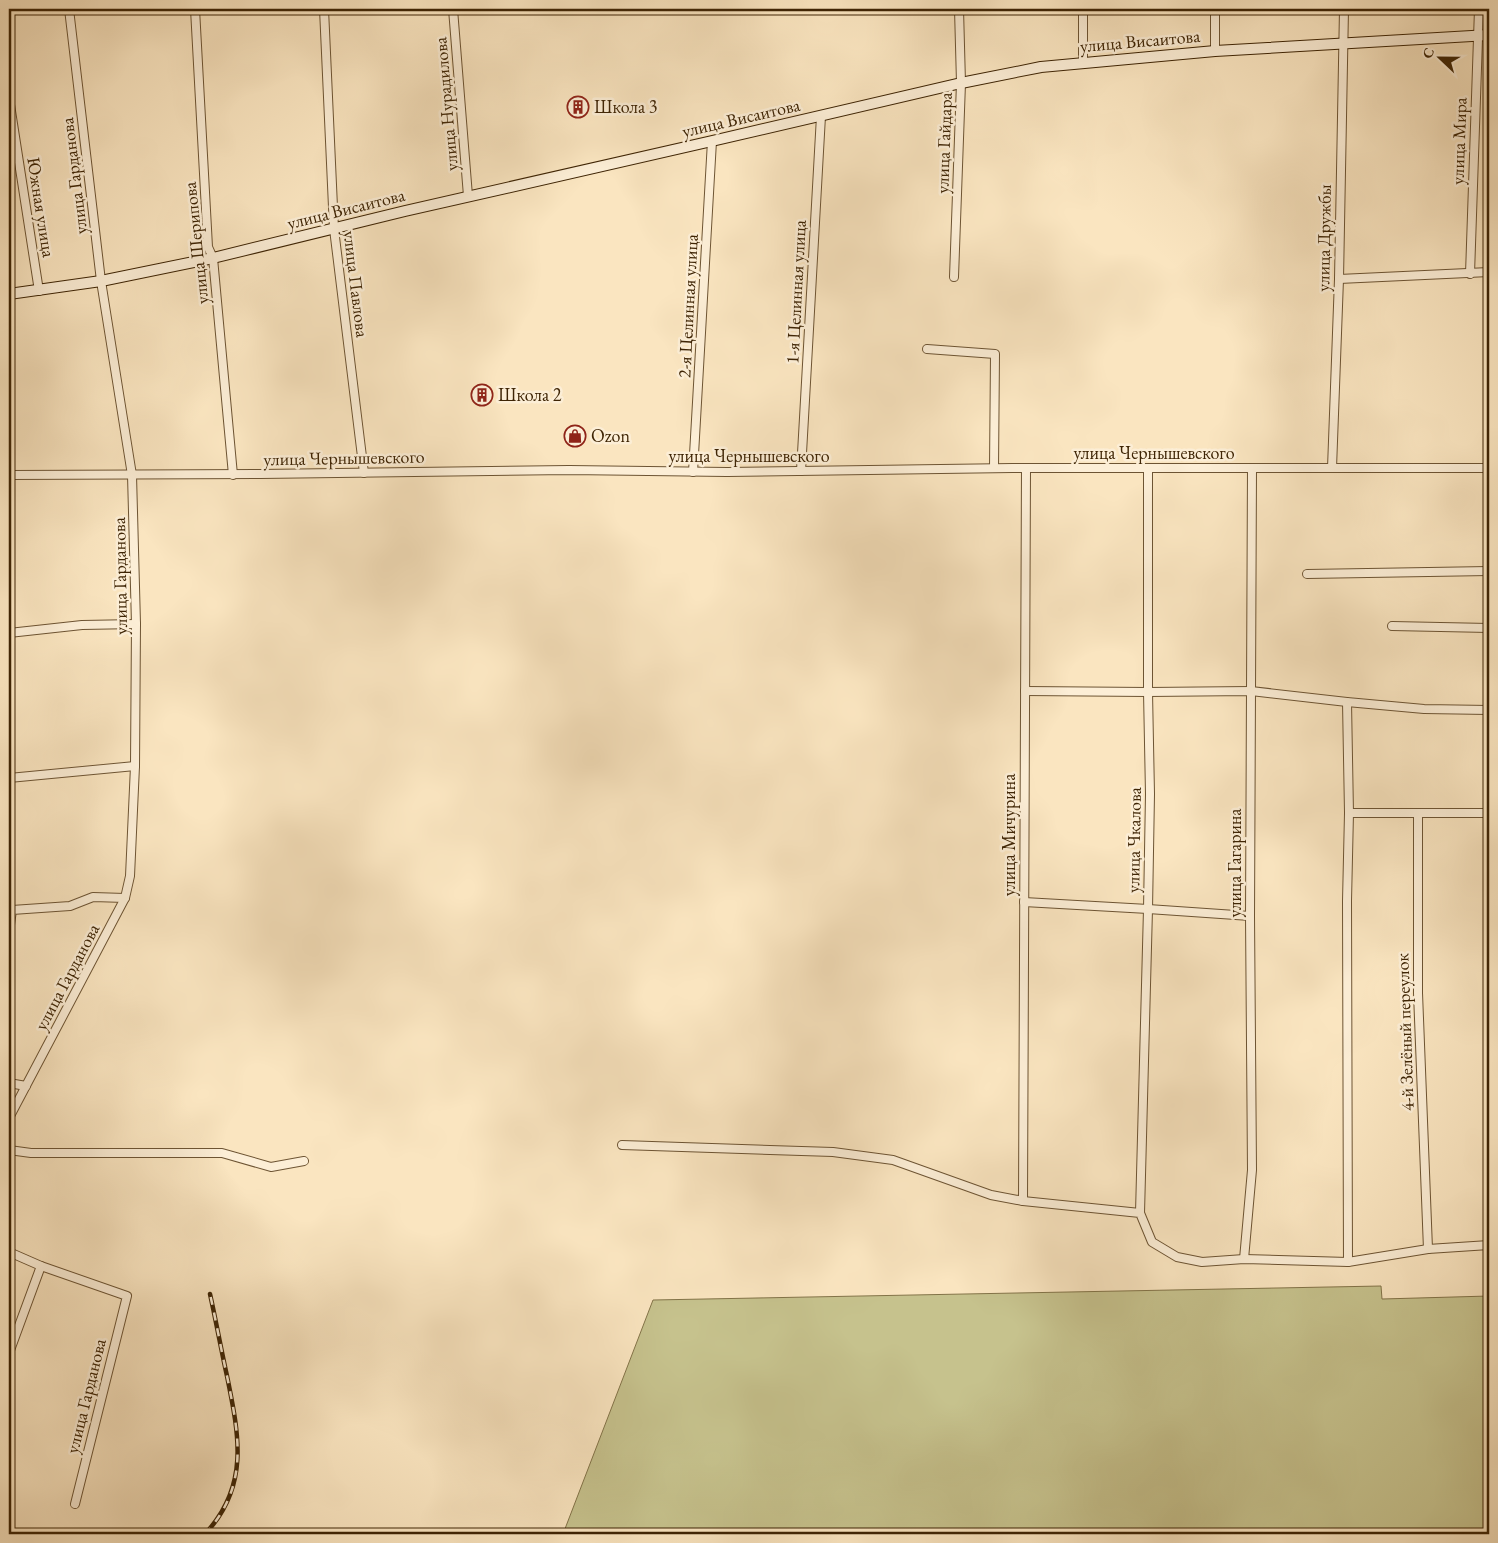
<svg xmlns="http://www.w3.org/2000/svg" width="1498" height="1543" font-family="'EB Garamond',serif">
  <rect width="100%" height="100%" fill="#fae5c0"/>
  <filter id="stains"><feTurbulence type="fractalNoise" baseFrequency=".004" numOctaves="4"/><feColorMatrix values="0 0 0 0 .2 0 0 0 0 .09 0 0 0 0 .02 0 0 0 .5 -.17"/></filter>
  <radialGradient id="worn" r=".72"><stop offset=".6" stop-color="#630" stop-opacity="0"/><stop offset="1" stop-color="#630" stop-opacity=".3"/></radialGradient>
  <path fill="#c6c28d" stroke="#827348" d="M1381 1286 1382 1299 1489 1296V1534H563L653 1300Z"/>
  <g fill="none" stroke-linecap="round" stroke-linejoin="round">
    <g stroke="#6d5433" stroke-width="10">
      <g id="street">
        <path d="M195 9 208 247 213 258 233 475"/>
        <path d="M324 9 334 229 364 473"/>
        <path d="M453 9 468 196"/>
        <path d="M1215 9V51"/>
        <path d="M1083 62V9"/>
        <path d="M9 98 39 291"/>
        <path d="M1470 274 1479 9"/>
        <path d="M954 277 961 83 959 9"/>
        <path d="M1339 279 1489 272"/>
        <path d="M927 349 995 354 994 468"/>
        <path d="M1332 468 1339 279 1344 9"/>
        <path d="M801 471 821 116"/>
        <path d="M693 472 712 141"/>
        <path d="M9 475 261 474 569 470 727 472 1012 468H1489"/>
        <path d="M1307 574 1489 571"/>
        <path d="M1392 626 1489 628"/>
        <path d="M9 633 82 625 136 624"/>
        <path d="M1025 691 1148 692 1251 691 1347 702 1424 709 1489 710"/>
        <path d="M1347 702 1349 813 1347 901 1348 1262"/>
        <path d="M9 778 135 766"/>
        <path d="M1349 813H1489"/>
        <path d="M1418 813V993L1428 1249"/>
        <path d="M1024 902 1148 909 1250 916"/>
        <path d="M9 932 12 910 70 906 93 897 125 898"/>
        <path d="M9 1083 26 1086"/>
        <path d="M9 1118 115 917 125 898 130 876 135 766 136 624 132 475 101 281 69 9"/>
        <path d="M622 1145 833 1152 893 1160 991 1195 1023 1201 1140 1213 1152 1242 1177 1257 1202 1262 1244 1259 1348 1262 1428 1249 1489 1245"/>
        <path d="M9 1150 31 1153H222L271 1167 304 1161"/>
        <path d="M1023 1201 1026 468"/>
        <path d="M1140 1213 1148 909 1150 794 1148 692V468"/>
        <path d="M9 1252 41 1266 127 1296 75 1504"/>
        <path d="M1244 1259 1252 1170 1250 916 1252 468"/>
        <path d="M9 1353 41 1266"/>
      </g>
    </g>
    <g stroke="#3e2404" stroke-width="12">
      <path id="secondary" d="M9 294 101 281 213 258 405 211 712 141 961 83 1041 67 1215 51 1489 35"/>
    </g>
    <use href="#street" stroke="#fceed6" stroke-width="8"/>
    <use href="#secondary" stroke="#fceed6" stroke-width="10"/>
    <g stroke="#3e2404" stroke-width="4.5">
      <path id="rail" d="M205 1534C250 1486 239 1435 227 1376 221 1349 216 1321 210 1294"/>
    </g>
    <use href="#rail" stroke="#fceed6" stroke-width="2.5" stroke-dasharray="8" stroke-linecap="butt"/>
  </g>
  <defs>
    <g id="building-ring" transform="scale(1.125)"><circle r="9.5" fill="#fceed6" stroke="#8f2418" stroke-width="1.5"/><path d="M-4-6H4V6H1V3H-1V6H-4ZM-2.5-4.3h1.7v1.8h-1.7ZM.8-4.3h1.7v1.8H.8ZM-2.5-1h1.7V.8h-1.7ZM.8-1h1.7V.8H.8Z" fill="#8f2418"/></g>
    <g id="shop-ring" transform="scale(1.125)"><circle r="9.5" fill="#fceed6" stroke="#8f2418" stroke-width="1.5"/><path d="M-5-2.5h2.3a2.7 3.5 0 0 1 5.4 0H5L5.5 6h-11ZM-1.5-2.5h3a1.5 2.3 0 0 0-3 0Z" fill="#8f2418"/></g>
  </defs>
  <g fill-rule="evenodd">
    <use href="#building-ring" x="578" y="107"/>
    <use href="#building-ring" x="482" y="395"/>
    <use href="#shop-ring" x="575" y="436"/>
  </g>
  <g text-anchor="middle" stroke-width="5" stroke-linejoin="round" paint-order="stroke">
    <g font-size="18" fill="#3e2404" stroke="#fceed6">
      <text transform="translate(1140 41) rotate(-5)" y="6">улица Висаитова</text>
      <text transform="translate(446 104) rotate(-95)" y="6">улица Нурадилова</text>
      <text transform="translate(741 118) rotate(-13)" y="6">улица Висаитова</text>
      <text transform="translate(1459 141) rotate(-88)" y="6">улица Мира</text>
      <text transform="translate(944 143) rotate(-88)" y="6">улица Гайдара</text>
      <text transform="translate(74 176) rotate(-97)" y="6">улица Гарданова</text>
      <text transform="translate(41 207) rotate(81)" y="6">Южная улица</text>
      <text transform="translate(346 209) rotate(-14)" y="6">улица Висаитова</text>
      <text transform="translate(1324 238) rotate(-89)" y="6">улица Дружбы</text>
      <text transform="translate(196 243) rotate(-96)" y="6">улица Шерипова</text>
      <text transform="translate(356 284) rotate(83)" y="6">улица Павлова</text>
      <text transform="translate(796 292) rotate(-87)" y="6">1-я Целинная улица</text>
      <text transform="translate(688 306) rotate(-87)" y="6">2-я Целинная улица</text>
      <text x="1154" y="459">улица Чернышевского</text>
      <text x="749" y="462">улица Чернышевского</text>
      <text transform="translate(344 458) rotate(-1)" y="6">улица Чернышевского</text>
      <text transform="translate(120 576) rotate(-91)" y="6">улица Гарданова</text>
      <text transform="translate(1009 835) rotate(-90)" y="6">улица Мичурина</text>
      <text transform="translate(1134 840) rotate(-89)" y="6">улица Чкалова</text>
      <text transform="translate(1235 863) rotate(-90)" y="6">улица Гагарина</text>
      <text transform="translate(67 977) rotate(-62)" y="6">улица Гарданова</text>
      <text transform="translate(1405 1032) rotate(-92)" y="6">4-й Зелёный переулок</text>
      <text transform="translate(86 1396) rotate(-76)" y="6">улица Гарданова</text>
    </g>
    <g font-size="18" fill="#3e2404" stroke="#fceed6" text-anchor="start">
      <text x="594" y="113">Школа 3</text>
      <text x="498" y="401">Школа 2</text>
      <text x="591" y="442">Ozon</text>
    </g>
  </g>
  <rect width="1498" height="1543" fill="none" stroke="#fae5c0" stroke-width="30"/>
  <rect x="10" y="10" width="1478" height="1523" fill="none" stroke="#3e2404" stroke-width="2.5"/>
  <rect x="15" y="15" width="1468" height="1513" fill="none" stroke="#3e2404"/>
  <g transform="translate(1440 58) rotate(292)" stroke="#fceed6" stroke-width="4" paint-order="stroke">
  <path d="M0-4L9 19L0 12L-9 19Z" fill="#3e2404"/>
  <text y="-8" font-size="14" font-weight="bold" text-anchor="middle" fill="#3e2404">С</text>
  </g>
  <rect width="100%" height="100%" filter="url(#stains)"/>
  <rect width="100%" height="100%" fill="url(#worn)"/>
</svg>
